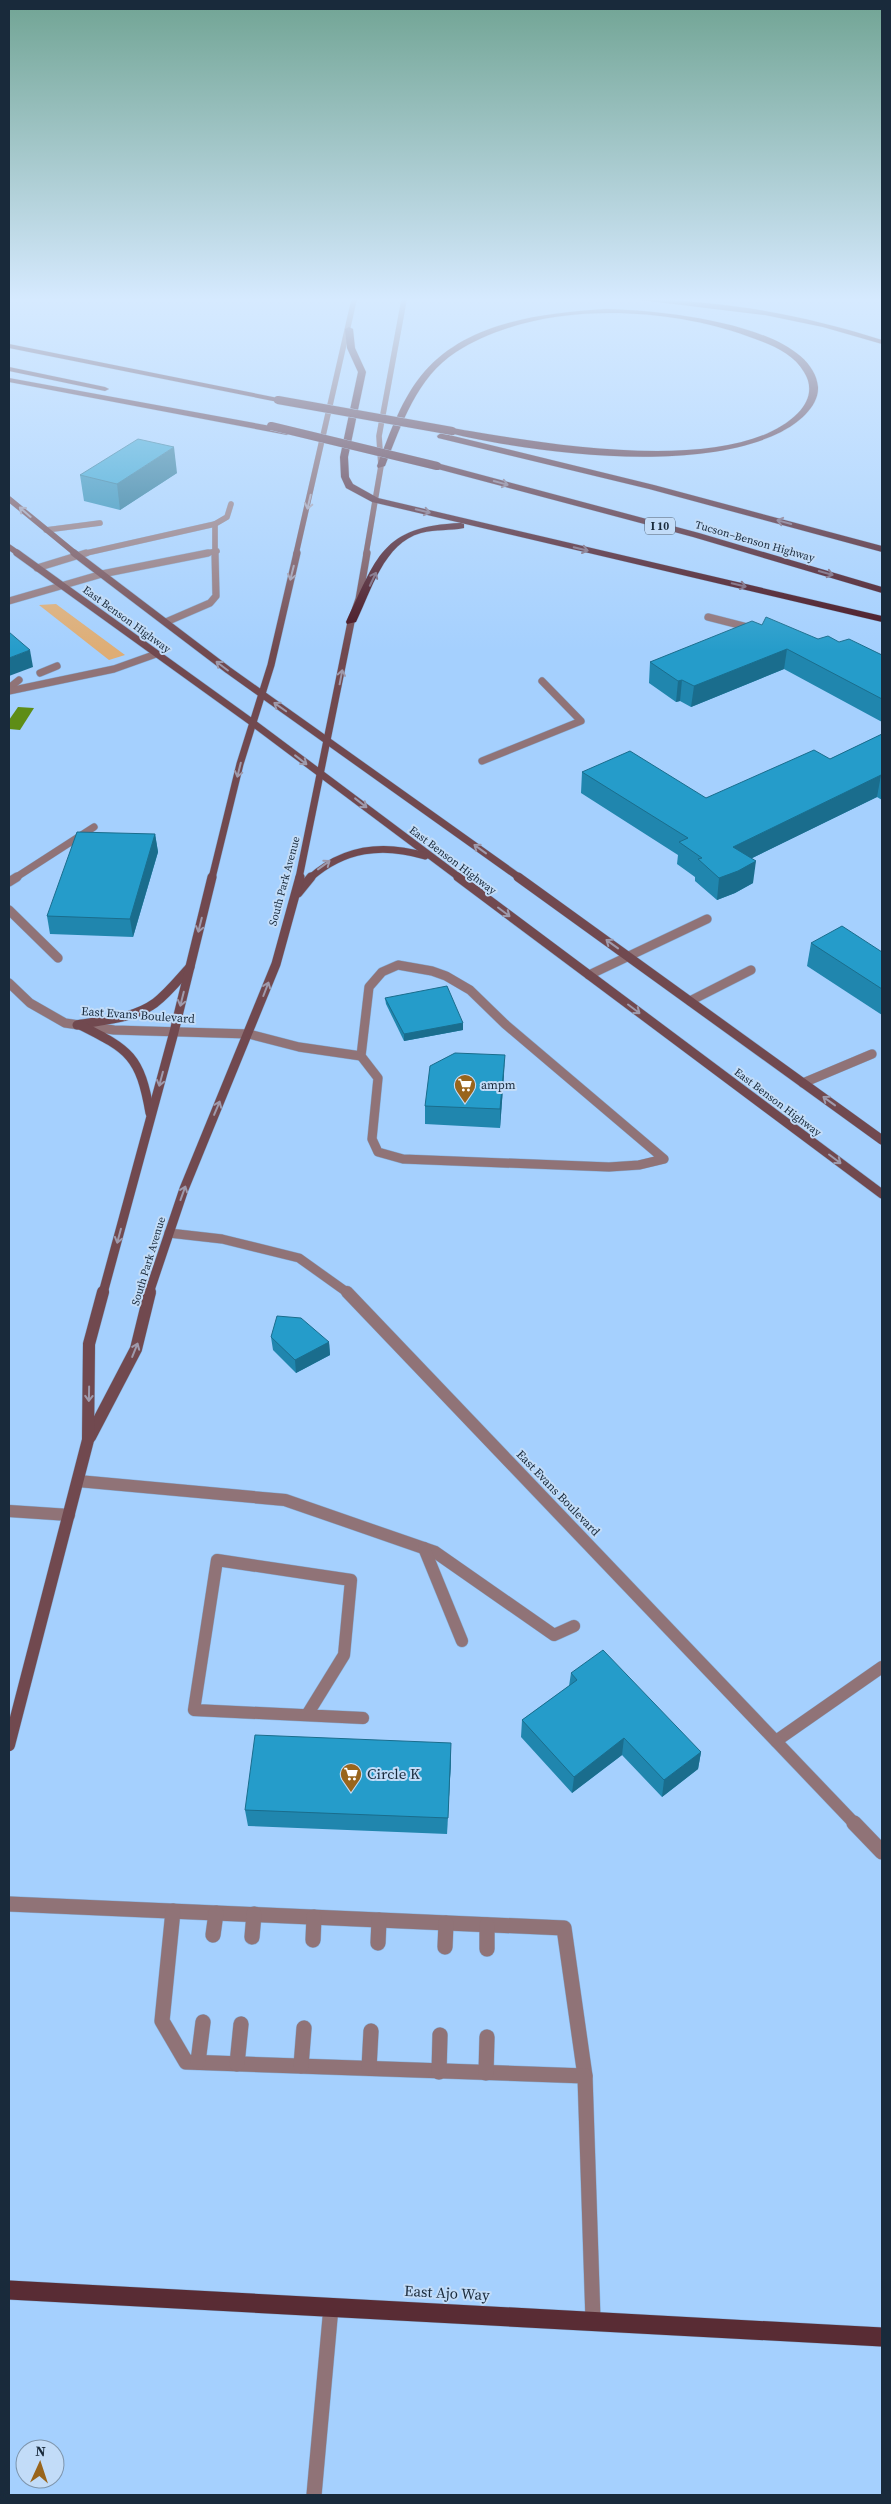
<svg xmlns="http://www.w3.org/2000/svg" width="891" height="2504" font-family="'Source Serif 4',serif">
  <rect width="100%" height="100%" fill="#a5d0fe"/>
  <path fill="#dead75" d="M56 604 125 655 109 660 39 605Z"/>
  <path fill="#5e8d16" d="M18 707 34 708 20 730 9 729V720Z"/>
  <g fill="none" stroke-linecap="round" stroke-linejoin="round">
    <g stroke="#89afd7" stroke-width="6">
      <g id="lane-far4">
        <path d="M215 524V554"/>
        <path d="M46 530 100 523"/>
        <path d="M82 554 215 524 227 517 231 504"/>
        <path d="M202 554 217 551"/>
      </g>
    </g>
    <g stroke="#89afd7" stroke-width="8">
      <g id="lane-far3">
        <path d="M37 568 86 553"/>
        <path d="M102 574 208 553"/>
        <path d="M708 617 755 629"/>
        <path d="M166 622 210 603 216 596 215 553"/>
        <path d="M40 673 57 666"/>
        <path d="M9 688 19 680"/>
        <path d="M9 691 114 669 156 654"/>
        <path d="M482 761 581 721 542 681"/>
        <path d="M15 878 94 827"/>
      </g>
    </g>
    <g stroke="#89afd7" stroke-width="10">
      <g id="lane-far2">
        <path d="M9 882 17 877"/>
        <path d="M9 910 58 958"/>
        <path d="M398 965 432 971 446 976 470 990 505 1024 664 1159 639 1165 609 1167 403 1159 378 1152 372 1139 378 1078 361 1056 369 987 382 972Z"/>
        <path d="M589 975 707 919"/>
        <path d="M690 1001 751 970"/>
        <path d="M249 1034 299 1047 361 1056"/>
        <path d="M803 1083 872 1054"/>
      </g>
    </g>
    <g stroke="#89afd7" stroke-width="13">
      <g id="lane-far1">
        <path d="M78 1481 285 1500 435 1552 554 1635 574 1626"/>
        <path d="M9 1511 69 1515"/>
        <path d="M424 1548 462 1641"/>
        <path d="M307 1715 344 1655 351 1580 217 1560 194 1710 363 1718"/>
        <path d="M776 1741 882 1667"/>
      </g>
    </g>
    <g stroke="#89afd7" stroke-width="16">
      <g id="lane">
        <path d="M9 1904 564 1928 585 2076"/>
        <path d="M173 1911 162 2021 186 2062 585 2076 593 2320"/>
        <path d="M487 1925V1949"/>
        <path d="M213 1935 216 1913"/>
        <path d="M252 1937 254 1914"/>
        <path d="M313 1940 314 1917"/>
        <path d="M378 1943 379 1920"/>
        <path d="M445 1947 446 1923"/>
        <path d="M198 2062 203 2022"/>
        <path d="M237 2064 241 2024"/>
        <path d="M301 2066 304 2028"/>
        <path d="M369 2068 371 2031"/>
        <path d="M439 2072 440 2035"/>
        <path d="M486 2073 487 2037"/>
        <path d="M314 2495 331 2307"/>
      </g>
    </g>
    <g stroke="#89afd7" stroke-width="8">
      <path id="street-far3" d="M9 601 102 574"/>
    </g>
    <g stroke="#89afd7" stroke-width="10">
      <g id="street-far2">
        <path d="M9 983 30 1003 65 1023 114 1030 249 1034"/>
        <path d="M169 1233 222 1239 299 1258 348 1293"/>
      </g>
    </g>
    <g stroke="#89afd7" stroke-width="13">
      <path id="street-far1" d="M347 1292 855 1824"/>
    </g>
    <g stroke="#89afd7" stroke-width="16">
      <path id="street" d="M854 1823 882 1852"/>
    </g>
    <g stroke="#89afd7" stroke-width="6">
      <g id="secondary-far3">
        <path d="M9 499 76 554"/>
        <path d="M9 547 19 554"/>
        <path d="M296 554 354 300"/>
        <path d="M366 554 381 466 379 436 404 300"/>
      </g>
    </g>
    <g stroke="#89afd7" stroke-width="8">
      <g id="secondary-far2">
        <path d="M17 553 253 723 460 878"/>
        <path d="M74 553 228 670 520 878"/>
        <path d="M212 878 240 764 271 665 297 553"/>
        <path d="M299 878 351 622 359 599 367 553"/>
        <path d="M310 878C344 848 382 843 425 856"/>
      </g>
    </g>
    <g stroke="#89afd7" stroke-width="10">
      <g id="secondary-far1">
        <path d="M458 877 882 1194"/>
        <path d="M518 877 882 1140"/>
        <path d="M298 893 311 877"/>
        <path d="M77 1025C103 1020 133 1019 155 1003 168 993 179 979 190 967"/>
        <path d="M80 1025C130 1050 140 1056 150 1113"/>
        <path d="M103 1293 174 1032 212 877"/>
        <path d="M149 1293 184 1189 276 964 300 877"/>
      </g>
    </g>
    <g stroke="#89afd7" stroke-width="13">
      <g id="secondary">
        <path d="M90 1437 136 1349 150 1292"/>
        <path d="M9 1745 88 1440 89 1344 103 1292"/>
      </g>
    </g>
    <g stroke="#89afd7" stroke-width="20">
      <path id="primary" d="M9 2290 882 2337"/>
    </g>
    <g stroke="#89afd7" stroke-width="1">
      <g id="highway">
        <path d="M641 300C723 300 804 315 882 340V344L823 327 765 315Z"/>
        <path d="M606 309C654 310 812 323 818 387 819 407 797 424 781 432 698 474 538 454 449 433V429L452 428C535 442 733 479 798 413 810 401 813 386 804 372 793 352 767 343 747 336 661 305 535 301 456 352 417 377 401 425 385 466L378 468 377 466C390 433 402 397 425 371 469 321 544 313 606 309Z"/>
        <path d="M349 327 353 329 355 348 366 372 348 457 349 477 353 484 378 498 882 616V622L372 502 346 488 341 477 340 457 358 372 347 348 345 329Z"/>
        <path d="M9 344 278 398 282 400 278 402 9 348Z"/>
        <path d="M9 367 105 387 109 389 105 391 9 371Z"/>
        <path d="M9 378 287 429 291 432 287 435 9 382Z"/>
        <path d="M441 433 654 485 882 546V552L649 489 438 438 437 436Z"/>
        <path d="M437 463 699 533 882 587V593L693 537 434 468 433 466Z"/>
        <path d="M461 523 464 524V528C450 531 436 529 421 533 384 543 371 591 356 622L347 624 346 622C377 558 381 526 461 523Z"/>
      </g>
    </g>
    <use href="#lane-far4" stroke="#907377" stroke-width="5.5"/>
    <use href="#lane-far3" stroke="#907377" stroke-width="7"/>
    <use href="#lane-far2" stroke="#907377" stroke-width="9"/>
    <use href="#lane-far1" stroke="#907377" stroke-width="12"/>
    <use href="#lane" stroke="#907377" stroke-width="15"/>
    <use href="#street-far3" stroke="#907377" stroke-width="7"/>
    <use href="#street-far2" stroke="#907377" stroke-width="9"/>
    <use href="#street-far1" stroke="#907377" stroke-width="12"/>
    <use href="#street" stroke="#907377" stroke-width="15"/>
    <use href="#secondary-far3" stroke="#71494f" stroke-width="5.5"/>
    <use href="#secondary-far2" stroke="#71494f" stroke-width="7"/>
    <use href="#secondary-far1" stroke="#71494f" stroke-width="9"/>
    <use href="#secondary" stroke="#71494f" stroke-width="12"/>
    <use href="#primary" stroke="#592c34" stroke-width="19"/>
    <use href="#highway" fill="#44111d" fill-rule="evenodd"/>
    <g stroke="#89afd7" stroke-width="9" stroke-linecap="butt">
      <g id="highway-bridge">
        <path d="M278 400 452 431"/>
        <path d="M271 426 437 466"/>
      </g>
    </g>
    <use href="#highway-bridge" stroke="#44111d" stroke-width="8"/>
  </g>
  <g fill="#2086ae">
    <path d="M177 473 120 510 84 501 80 475Z"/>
    <path d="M762 625 818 639 839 642 882 655V722L784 669 691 707 680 701 676 702 649 683 650 662Z"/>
    <path d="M882 734V800L877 797 752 858 753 883 735 893 717 900 695 881V877L677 864 678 855 581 793 582 772 706 798 830 759Z"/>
    <path d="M155 834 158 852 133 937 50 934 47 916Z"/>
    <path d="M811 943 882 952V1015L807 966Z"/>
    <path d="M385 998 463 1023V1030L404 1041 386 1004Z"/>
    <path d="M504 1074 500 1128 425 1124V1106Z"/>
    <path d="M271 1337 329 1342 330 1355 296 1373 273 1350Z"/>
    <path d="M571 1673 701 1752 698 1769 662 1797 622 1755 572 1793 521 1737 522 1720 569 1686Z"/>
    <path d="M451 1760 447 1834 248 1826 245 1810Z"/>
  </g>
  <g fill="#1a6d8d">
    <path d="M174 447 177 473 120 510 117 484Z"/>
    <path d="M787 649 784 669 691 707 694 686Z"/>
    <path d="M30 650 33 667 9 676V658Z"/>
    <path d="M682 680 680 701 676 702 678 681Z"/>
    <path d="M881 775 877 797 730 869 733 847Z"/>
    <path d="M155 834 158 852 133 937 130 919Z"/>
    <path d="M756 861 753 883 735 893 717 900 719 878Z"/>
    <path d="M463 1023V1030L404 1041V1034Z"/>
    <path d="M505 1055 504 1074 500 1128V1109Z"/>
    <path d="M329 1342 330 1355 296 1373 295 1360Z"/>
    <path d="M624 1738 622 1755 572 1793 574 1777Z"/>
    <path d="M451 1743V1760L447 1834 448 1818Z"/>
    <path d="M701 1752 698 1769 662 1797 664 1780Z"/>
  </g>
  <g fill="#259cca" stroke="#1a6d8d">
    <path d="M138 439 174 447 117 484 80 475Z"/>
    <path d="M766 617 818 639 828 636 839 642 849 639 882 655V699L787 649 694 686 682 680 678 681 650 662 752 621 762 625Z"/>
    <path d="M9 632 30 650 9 658Z"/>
    <path d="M882 734V776L881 775 733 847 756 861 738 871 719 878 698 859 702 858 679 842 688 838 582 772 630 751 706 798 814 750 830 759Z"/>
    <path d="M77 832 155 834 130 919 47 916Z"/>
    <path d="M842 926 882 952V989L811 943Z"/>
    <path d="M447 986 463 1023 404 1034 385 998Z"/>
    <path d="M455 1053 505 1055 500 1109 425 1106 430 1066Z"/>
    <path d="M277 1316 301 1318 329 1342 295 1360 271 1337Z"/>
    <path d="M603 1650 701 1752 664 1780 624 1738 574 1777 522 1720 577 1680 571 1673Z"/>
    <path d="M255 1735 451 1743 448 1818 245 1810Z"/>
  </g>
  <defs><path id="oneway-shaft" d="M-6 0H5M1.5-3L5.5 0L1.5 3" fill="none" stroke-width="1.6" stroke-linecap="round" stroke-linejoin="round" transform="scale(1.25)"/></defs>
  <g stroke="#766275">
    <use href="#oneway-shaft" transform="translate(501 483) rotate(15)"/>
    <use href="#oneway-shaft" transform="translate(423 511) rotate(14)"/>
    <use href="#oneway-shaft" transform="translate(784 522) rotate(-165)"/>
    <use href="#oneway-shaft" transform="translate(581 549) rotate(13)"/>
    <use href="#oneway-shaft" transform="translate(826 573) rotate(16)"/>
    <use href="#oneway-shaft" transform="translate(373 579) rotate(-65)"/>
    <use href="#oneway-shaft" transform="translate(739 585) rotate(13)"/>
  </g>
  <g stroke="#9e9aac">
    <use href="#oneway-shaft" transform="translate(309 502) rotate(103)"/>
    <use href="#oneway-shaft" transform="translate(25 512) rotate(-139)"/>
    <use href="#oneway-shaft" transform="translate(292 573) rotate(104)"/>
    <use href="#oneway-shaft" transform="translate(222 666) rotate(-143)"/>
    <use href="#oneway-shaft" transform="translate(341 677) rotate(-79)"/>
    <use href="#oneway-shaft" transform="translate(280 707) rotate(-145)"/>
    <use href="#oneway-shaft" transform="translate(301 760) rotate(38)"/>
    <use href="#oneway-shaft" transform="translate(239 770) rotate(104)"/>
    <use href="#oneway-shaft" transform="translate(361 803) rotate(38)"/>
    <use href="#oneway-shaft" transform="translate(480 849) rotate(-144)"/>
    <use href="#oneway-shaft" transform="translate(324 865) rotate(-36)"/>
    <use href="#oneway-shaft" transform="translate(504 912) rotate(37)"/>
    <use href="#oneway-shaft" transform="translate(200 925) rotate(104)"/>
    <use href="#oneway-shaft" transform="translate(612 944) rotate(-144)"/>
    <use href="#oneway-shaft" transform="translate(266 989) rotate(-69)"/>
    <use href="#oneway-shaft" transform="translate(182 999) rotate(104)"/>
    <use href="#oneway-shaft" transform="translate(634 1009) rotate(37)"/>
    <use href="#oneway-shaft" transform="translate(161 1079) rotate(105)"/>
    <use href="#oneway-shaft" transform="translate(829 1101) rotate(-144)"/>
    <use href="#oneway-shaft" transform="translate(217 1108) rotate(-67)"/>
    <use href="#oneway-shaft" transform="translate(835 1159) rotate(37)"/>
    <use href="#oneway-shaft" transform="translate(183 1193) rotate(-70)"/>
    <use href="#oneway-shaft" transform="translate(119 1236) rotate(105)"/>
    <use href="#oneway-shaft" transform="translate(135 1350) rotate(-68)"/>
    <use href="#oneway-shaft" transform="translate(89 1394) rotate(91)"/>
  </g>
  <linearGradient id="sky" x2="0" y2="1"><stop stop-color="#71a494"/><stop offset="0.46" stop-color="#d6eaff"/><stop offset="1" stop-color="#d6eaff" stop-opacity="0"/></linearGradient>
  <rect width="891" height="651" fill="url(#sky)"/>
  <defs>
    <g id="supermarket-pin" transform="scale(1.125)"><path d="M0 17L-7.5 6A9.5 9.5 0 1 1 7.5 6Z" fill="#99651c" stroke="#c2dcf8"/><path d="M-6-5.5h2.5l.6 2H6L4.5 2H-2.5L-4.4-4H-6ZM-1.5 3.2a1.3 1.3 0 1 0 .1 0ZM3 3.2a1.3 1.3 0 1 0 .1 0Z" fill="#fff"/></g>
  </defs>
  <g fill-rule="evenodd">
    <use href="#supermarket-pin" x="465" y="1085"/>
    <use href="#supermarket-pin" x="351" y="1774"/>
  </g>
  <g text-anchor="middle" stroke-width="4" stroke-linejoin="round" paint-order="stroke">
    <rect fill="#c2dcf8" stroke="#4c5f74" stroke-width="1" x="645" y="517.5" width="30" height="17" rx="4"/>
    <g font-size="11" font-weight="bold" fill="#192a3b">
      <text x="660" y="530">I 10</text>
    </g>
    <g font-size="11" fill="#192a3b" stroke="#c2dcf8">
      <text transform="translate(755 541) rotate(16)" y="4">Tucson–Benson Highway</text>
      <text transform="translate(127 619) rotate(36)" y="4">East Benson Highway</text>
      <text transform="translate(453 860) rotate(37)" y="4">East Benson Highway</text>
      <text transform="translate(284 881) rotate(-75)" y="4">South Park Avenue</text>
      <text transform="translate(778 1102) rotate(37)" y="4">East Benson Highway</text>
      <text transform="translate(148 1261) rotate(-73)" y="4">South Park Avenue</text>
    </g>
    <g font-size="12" fill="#192a3b" stroke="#c2dcf8">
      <text transform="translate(138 1015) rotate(4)" y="4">East Evans Boulevard</text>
      <text transform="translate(558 1493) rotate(46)" y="4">East Evans Boulevard</text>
    </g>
    <g font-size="12" fill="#192a3b" stroke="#c2dcf8" text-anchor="start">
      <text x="481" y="1089">ampm</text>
    </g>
    <g font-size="15" fill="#192a3b" stroke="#c2dcf8" text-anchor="start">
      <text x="367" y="1779">Circle K</text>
    </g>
    <g font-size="15" fill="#192a3b" stroke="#c2dcf8">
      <text transform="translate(447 2293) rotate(3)" y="5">East Ajo Way</text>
    </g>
  </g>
  <rect width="891" height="2504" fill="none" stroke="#192a3b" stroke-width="20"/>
  <g transform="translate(40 2464) rotate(3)"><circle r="24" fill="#c2dcf8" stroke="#7e95ac"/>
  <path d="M0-4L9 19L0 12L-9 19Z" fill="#99651c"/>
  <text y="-8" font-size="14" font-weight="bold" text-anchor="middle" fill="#192a3b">N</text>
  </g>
</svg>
